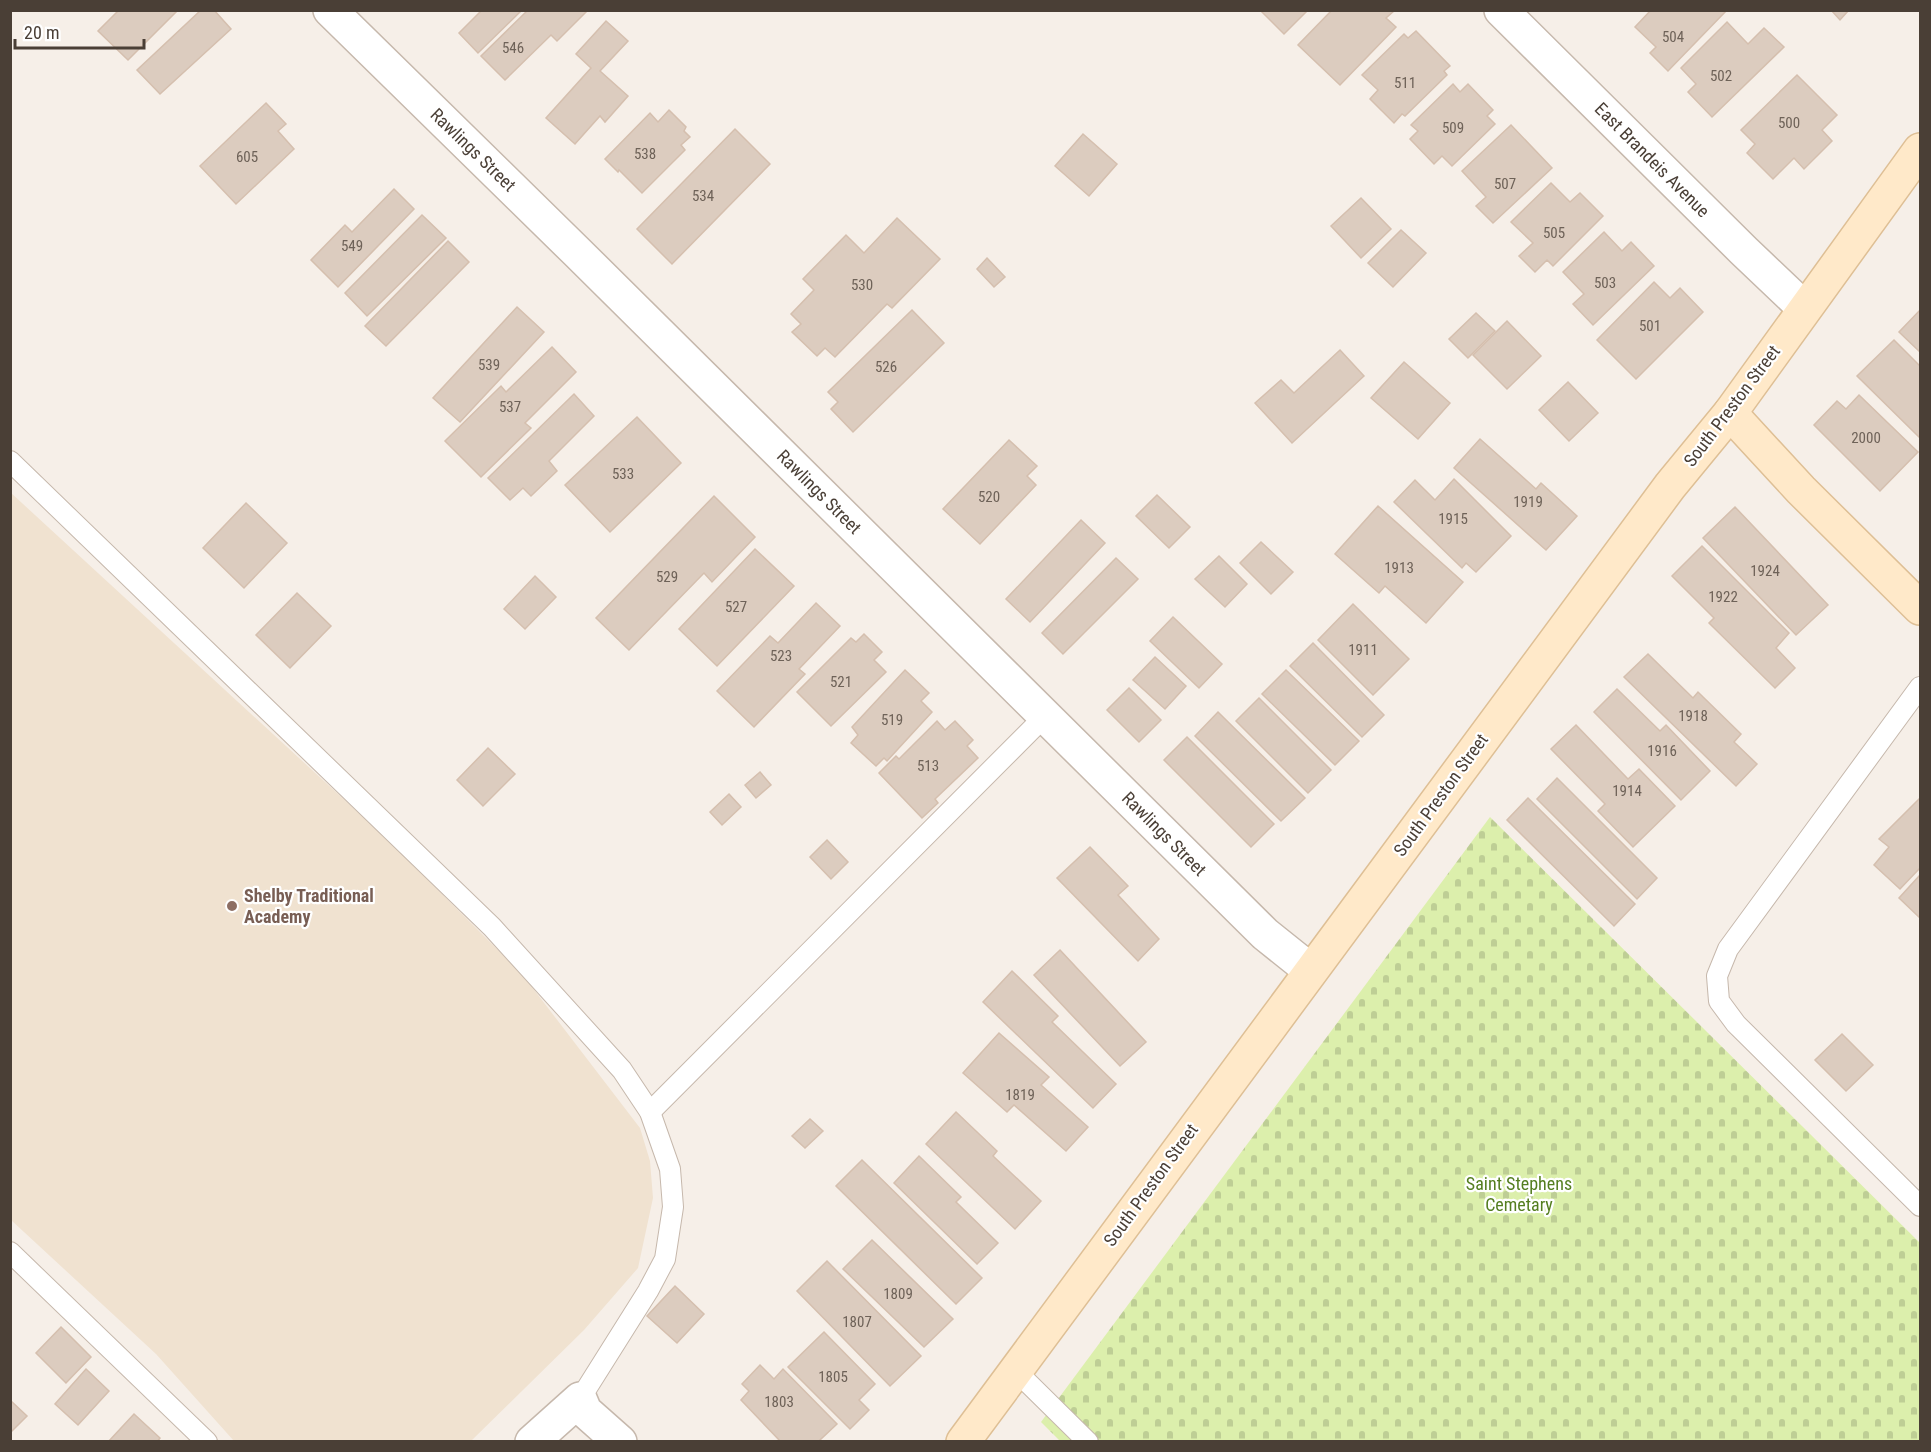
<svg xmlns="http://www.w3.org/2000/svg" width="1931" height="1452" font-family="'Roboto Condensed',sans-serif">
  <defs>
    <pattern id="cemetery-stones" width="16" height="16" patternUnits="userSpaceOnUse" patternTransform="scale(1.5)"><rect width="16" height="16" fill="#dcefac"/><path d="M2 7V4a2 2 0 0 1 4 0v3zM10 15v-3a2 2 0 0 1 4 0v3z" fill="#bece95"/></pattern>
  </defs>
  <rect width="100%" height="100%" fill="#f6efe8"/>
  <path fill="#f0e2d0" d="M10 492 387 839 522 974 640 1128 650 1161 653 1198 638 1268 584 1330 471 1441H234L156 1354 11 1220Z"/>
  <path fill="url(#cemetery-stones)" d="M1490 817 1920 1243V1441L1061 1442 1041 1422Z"/>
  <g fill="#dcccbf" stroke="#d5bfae" stroke-width="1.5">
    <path d="M119 10 130 11 178 10 128 60 98 31Z"/>
    <path d="M201 10H214L231 29 160 94 137 70Z"/>
    <path d="M482 10H522L478 53 459 33Z"/>
    <path d="M528 10H588L557 41 551 35 505 80 481 56Z"/>
    <path d="M1260 10H1308L1284 34Z"/>
    <path d="M1332 10 1394 11 1386 18 1396 27 1340 85 1298 45Z"/>
    <path d="M1651 10H1727L1668 71 1650 53 1656 47 1635 27Z"/>
    <path d="M1831 10H1849L1840 20Z"/>
    <path d="M606 21 628 41 600 71 628 96 605 122 600 116 575 144 546 118 591 68 576 54Z"/>
    <path d="M1727 22 1748 44 1764 28 1784 47 1712 117 1688 92 1696 84 1681 68Z"/>
    <path d="M1416 31 1450 66 1444 71 1447 75 1405 116 1402 114 1394 123 1370 99 1378 90 1362 75 1404 34 1408 38Z"/>
    <path d="M1797 75 1837 115 1822 130 1832 141 1804 169 1794 158 1773 179 1747 153 1755 144 1741 130Z"/>
    <path d="M1453 84 1460 92 1468 84 1493 110 1487 116 1495 124 1452 166 1442 156 1434 164 1410 139 1418 131 1411 125Z"/>
    <path d="M266 103 286 124 278 131 294 149 236 204 200 166Z"/>
    <path d="M669 110 686 127 684 131 690 137 681 145 685 150 642 193 619 170 618 172 605 159 650 113 658 122Z"/>
    <path d="M1511 125 1552 168 1493 223 1476 206 1486 197 1462 171Z"/>
    <path d="M735 129 770 164 672 264 637 229Z"/>
    <path d="M1083 134 1117 164 1089 196 1055 166Z"/>
    <path d="M1551 183 1570 202 1580 193 1603 216 1553 266 1547 260 1535 272 1519 256 1533 243 1511 222Z"/>
    <path d="M394 189 414 209 338 287 311 260 345 225 352 232Z"/>
    <path d="M1361 198 1391 229 1361 258 1331 226Z"/>
    <path d="M422 215 446 238 367 316 345 293Z"/>
    <path d="M897 218 940 259 892 308 887 304 835 357 825 348 817 356 792 332 801 324 791 314 814 290 803 279 846 235 864 253Z"/>
    <path d="M1401 230 1426 253 1393 287 1368 263Z"/>
    <path d="M1604 232 1622 251 1631 242 1654 266 1593 325 1573 304 1584 294 1563 272Z"/>
    <path d="M448 241 469 262 386 346 365 326Z"/>
    <path d="M987 258 1005 277 994 287 977 269Z"/>
    <path d="M1654 282 1670 298 1680 288 1703 312 1636 379 1597 340Z"/>
    <path d="M517 307 544 332 460 422 433 398Z"/>
    <path d="M912 310 944 343 853 432 831 409 838 402 828 392Z"/>
    <path d="M1920 310V352L1899 332Z"/>
    <path d="M1476 313 1495 331 1468 358 1449 339Z"/>
    <path d="M1507 321 1541 356 1507 389 1473 355Z"/>
    <path d="M1894 340 1920 366V438L1857 376Z"/>
    <path d="M552 347 576 372 525 423 531 428 481 477 445 441 501 386 506 392Z"/>
    <path d="M1340 350 1364 376 1292 443 1255 403 1281 380 1294 393Z"/>
    <path d="M1404 362 1450 403 1418 439 1371 398Z"/>
    <path d="M1568 382 1598 413 1569 441 1539 410Z"/>
    <path d="M574 394 594 416 549 461 557 471 531 496 523 488 510 500 488 478Z"/>
    <path d="M1859 395 1918 452 1880 491 1814 425 1837 401 1846 409Z"/>
    <path d="M637 417 681 463 610 532 565 485Z"/>
    <path d="M1480 439 1536 489 1541 483 1577 516 1546 550 1454 468Z"/>
    <path d="M1009 440 1037 466 1027 476 1036 485 980 544 943 509Z"/>
    <path d="M1454 479 1511 536 1476 572 1466 563 1462 568 1394 502 1415 480 1435 500Z"/>
    <path d="M1157 495 1190 527 1169 548 1136 516Z"/>
    <path d="M714 496 755 537 712 582 704 573 629 650 596 618Z"/>
    <path d="M246 503 287 543 244 588 203 548Z"/>
    <path d="M1378 506 1463 582 1426 623 1385 586 1379 593 1335 554Z"/>
    <path d="M1735 507 1828 605 1796 635 1703 538Z"/>
    <path d="M1081 520 1105 543 1030 622 1006 599Z"/>
    <path d="M1261 542 1293 572 1271 594 1240 563Z"/>
    <path d="M1702 546 1789 633 1776 648 1795 668 1775 688 1709 623 1714 618 1672 576Z"/>
    <path d="M755 549 794 586 717 666 679 629Z"/>
    <path d="M1219 556 1247 584 1225 607 1195 579Z"/>
    <path d="M1116 558 1138 579 1063 654 1042 633Z"/>
    <path d="M535 576 556 597 525 629 504 609Z"/>
    <path d="M297 593 331 626 290 668 256 635Z"/>
    <path d="M816 603 840 626 799 669 805 674 754 727 717 691 770 636 778 643Z"/>
    <path d="M1353 604 1409 659 1373 695 1318 640Z"/>
    <path d="M1173 617 1222 664 1199 688 1150 641Z"/>
    <path d="M864 634 882 652 874 660 886 672 831 726 797 692 851 638 856 642Z"/>
    <path d="M1313 643 1384 715 1362 737 1290 666Z"/>
    <path d="M1648 654 1693 698 1698 692 1741 734 1734 742 1757 764 1736 786 1624 677Z"/>
    <path d="M1155 657 1186 686 1165 709 1133 680Z"/>
    <path d="M905 670 929 693 921 701 932 712 887 761 884 758 876 766 851 743 858 735 852 727Z"/>
    <path d="M1286 670 1359 741 1335 765 1262 694Z"/>
    <path d="M1129 688 1161 720 1139 742 1107 710Z"/>
    <path d="M1617 689 1660 731 1666 725 1710 771 1681 800 1594 712Z"/>
    <path d="M1259 698 1331 770 1308 793 1236 721Z"/>
    <path d="M1218 712 1305 798 1281 821 1195 736Z"/>
    <path d="M937 721 945 730 955 721 973 740 967 746 978 758 935 799 938 803 922 818 879 773 896 756 899 759Z"/>
    <path d="M1576 725 1628 779 1639 769 1675 806 1633 847 1598 811 1605 804 1551 749Z"/>
    <path d="M1187 737 1274 824 1251 847 1164 760Z"/>
    <path d="M488 748 515 774 483 806 457 780Z"/>
    <path d="M760 772 771 785 756 798 745 785Z"/>
    <path d="M1557 778 1657 878 1637 899 1537 799Z"/>
    <path d="M729 794 741 807 722 825 710 812Z"/>
    <path d="M1528 798 1635 904 1614 926 1507 820Z"/>
    <path d="M1920 798V868L1900 889 1874 865 1889 847 1879 839Z"/>
    <path d="M827 840 848 862 831 879 810 857Z"/>
    <path d="M1090 847 1128 886 1118 895 1159 939 1138 961 1057 878Z"/>
    <path d="M1920 875V918L1899 898Z"/>
    <path d="M1060 950 1146 1042 1120 1066 1034 975Z"/>
    <path d="M1012 971 1058 1016 1052 1022 1116 1084 1093 1108 983 1002Z"/>
    <path d="M999 1033 1049 1077 1041 1085 1088 1127 1066 1151 1014 1105 1007 1112 963 1073Z"/>
    <path d="M1842 1034 1873 1065 1846 1091 1815 1060Z"/>
    <path d="M956 1112 997 1151 993 1156 1041 1201 1015 1229 926 1144Z"/>
    <path d="M810 1119 823 1131 805 1148 792 1136Z"/>
    <path d="M919 1156 961 1197 956 1202 998 1243 977 1264 894 1183Z"/>
    <path d="M862 1160 982 1278 956 1304 836 1186Z"/>
    <path d="M872 1240 953 1319 924 1347 843 1269Z"/>
    <path d="M827 1261 921 1356 890 1386 797 1291Z"/>
    <path d="M675 1286 704 1314 677 1343 647 1316Z"/>
    <path d="M61 1327 91 1357 66 1383 36 1353Z"/>
    <path d="M824 1332 875 1384 859 1400 869 1410 850 1429 788 1367Z"/>
    <path d="M760 1365 774 1379 783 1369 837 1424 820 1440 821 1442H781L741 1400 749 1391 742 1384Z"/>
    <path d="M86 1369 109 1391 78 1425 55 1404Z"/>
    <path d="M10 1400 27 1416 10 1433Z"/>
    <path d="M134 1414 160 1438 157 1442H108Z"/>
  </g>
  <g fill="none" stroke-linecap="round" stroke-linejoin="round">
    <g stroke="#c6b8ac" stroke-width="22">
      <g id="service">
        <path d="M10 461 492 927 622 1070 650 1112 670 1169 673 1207 665 1259 648 1291 580 1399"/>
        <path d="M1920 687 1728 949 1717 976 1719 1001 1736 1024 1920 1206"/>
        <path d="M650 1112 1045 716"/>
        <path d="M10 1252 207 1442"/>
        <path d="M1015 1370 1088 1442"/>
      </g>
    </g>
    <g stroke="#c6b8ac" stroke-width="36">
      <g id="minor">
        <path d="M330 10 577 252 1265 934 1310 970"/>
        <path d="M1501 10 1744 251 1804 308"/>
        <path d="M532 1442 580 1399 585 1411 620 1442"/>
      </g>
    </g>
    <g stroke="#debf95" stroke-width="36">
      <g id="secondary">
        <path d="M1730 413 1801 490 1920 608"/>
        <path d="M963 1442 1670 486 1730 413 1920 150"/>
      </g>
    </g>
    <use href="#service" stroke="#fff" stroke-width="20"/>
    <use href="#minor" stroke="#fff" stroke-width="33"/>
    <use href="#secondary" stroke="#ffe9c9" stroke-width="33"/>
  </g>
  <circle fill="#8d6e63" stroke="#fff" stroke-width="2" cx="232" cy="906" r="6"/>
  <g text-anchor="middle" stroke-width="4.5" stroke-linejoin="round" paint-order="stroke">
    <g font-size="15" fill="#6e6258">
      <text x="1673" y="42">504</text>
      <text x="513" y="53">546</text>
      <text x="1721" y="81">502</text>
      <text x="1405" y="88">511</text>
      <text x="1789" y="128">500</text>
      <text x="1453" y="133">509</text>
      <text x="645" y="159">538</text>
      <text x="247" y="162">605</text>
      <text x="1505" y="189">507</text>
      <text x="703" y="201">534</text>
      <text x="1554" y="238">505</text>
      <text x="352" y="251">549</text>
      <text x="1605" y="288">503</text>
      <text x="862" y="290">530</text>
      <text x="1650" y="331">501</text>
      <text x="489" y="370">539</text>
      <text x="886" y="372">526</text>
      <text x="510" y="412">537</text>
      <text x="1866" y="443">2000</text>
      <text x="623" y="479">533</text>
      <text x="989" y="502">520</text>
      <text x="1528" y="507">1919</text>
      <text x="1453" y="524">1915</text>
      <text x="1399" y="573">1913</text>
      <text x="1765" y="576">1924</text>
      <text x="667" y="582">529</text>
      <text x="1723" y="602">1922</text>
      <text x="736" y="612">527</text>
      <text x="1363" y="655">1911</text>
      <text x="781" y="661">523</text>
      <text x="841" y="687">521</text>
      <text x="1693" y="721">1918</text>
      <text x="892" y="725">519</text>
      <text x="1662" y="756">1916</text>
      <text x="928" y="771">513</text>
      <text x="1627" y="796">1914</text>
      <text x="1020" y="1100">1819</text>
      <text x="898" y="1299">1809</text>
      <text x="857" y="1327">1807</text>
      <text x="833" y="1382">1805</text>
      <text x="779" y="1407">1803</text>
    </g>
    <g font-size="18" fill="#4a3f36" stroke="#fff">
      <text transform="translate(473 150) rotate(44)" y="6">Rawlings Street</text>
      <text transform="translate(1652 160) rotate(45)" y="6">East Brandeis Avenue</text>
      <text transform="translate(1732 406) rotate(-53)" y="6">South Preston Street</text>
      <text transform="translate(819 492) rotate(45)" y="6">Rawlings Street</text>
      <text transform="translate(1441 795) rotate(-54)" y="6">South Preston Street</text>
      <text transform="translate(1164 834) rotate(45)" y="6">Rawlings Street</text>
      <text transform="translate(1151 1185) rotate(-54)" y="6">South Preston Street</text>
    </g>
    <g font-size="18" font-weight="bold" fill="#785e54" stroke="#fff" text-anchor="start">
      <text x="244" y="902">Shelby Traditional<tspan x="244" dy="21">Academy</tspan></text>
    </g>
    <g font-size="18" fill="#547e20" stroke="#fff">
      <text x="1519" y="1190">Saint Stephens<tspan x="1519" dy="21">Cemetary</tspan></text>
    </g>
  </g>
  <rect width="1931" height="1452" fill="none" stroke="#4a3f36" stroke-width="24"/>
  <path d="M15 39v9h129v-9" fill="none" stroke="#4a3f36" stroke-width="3"/>
  <text x="24" y="39" font-size="18" fill="#4a3f36" stroke="#ffffff" stroke-width="4.5" paint-order="stroke">20 m</text>
</svg>
